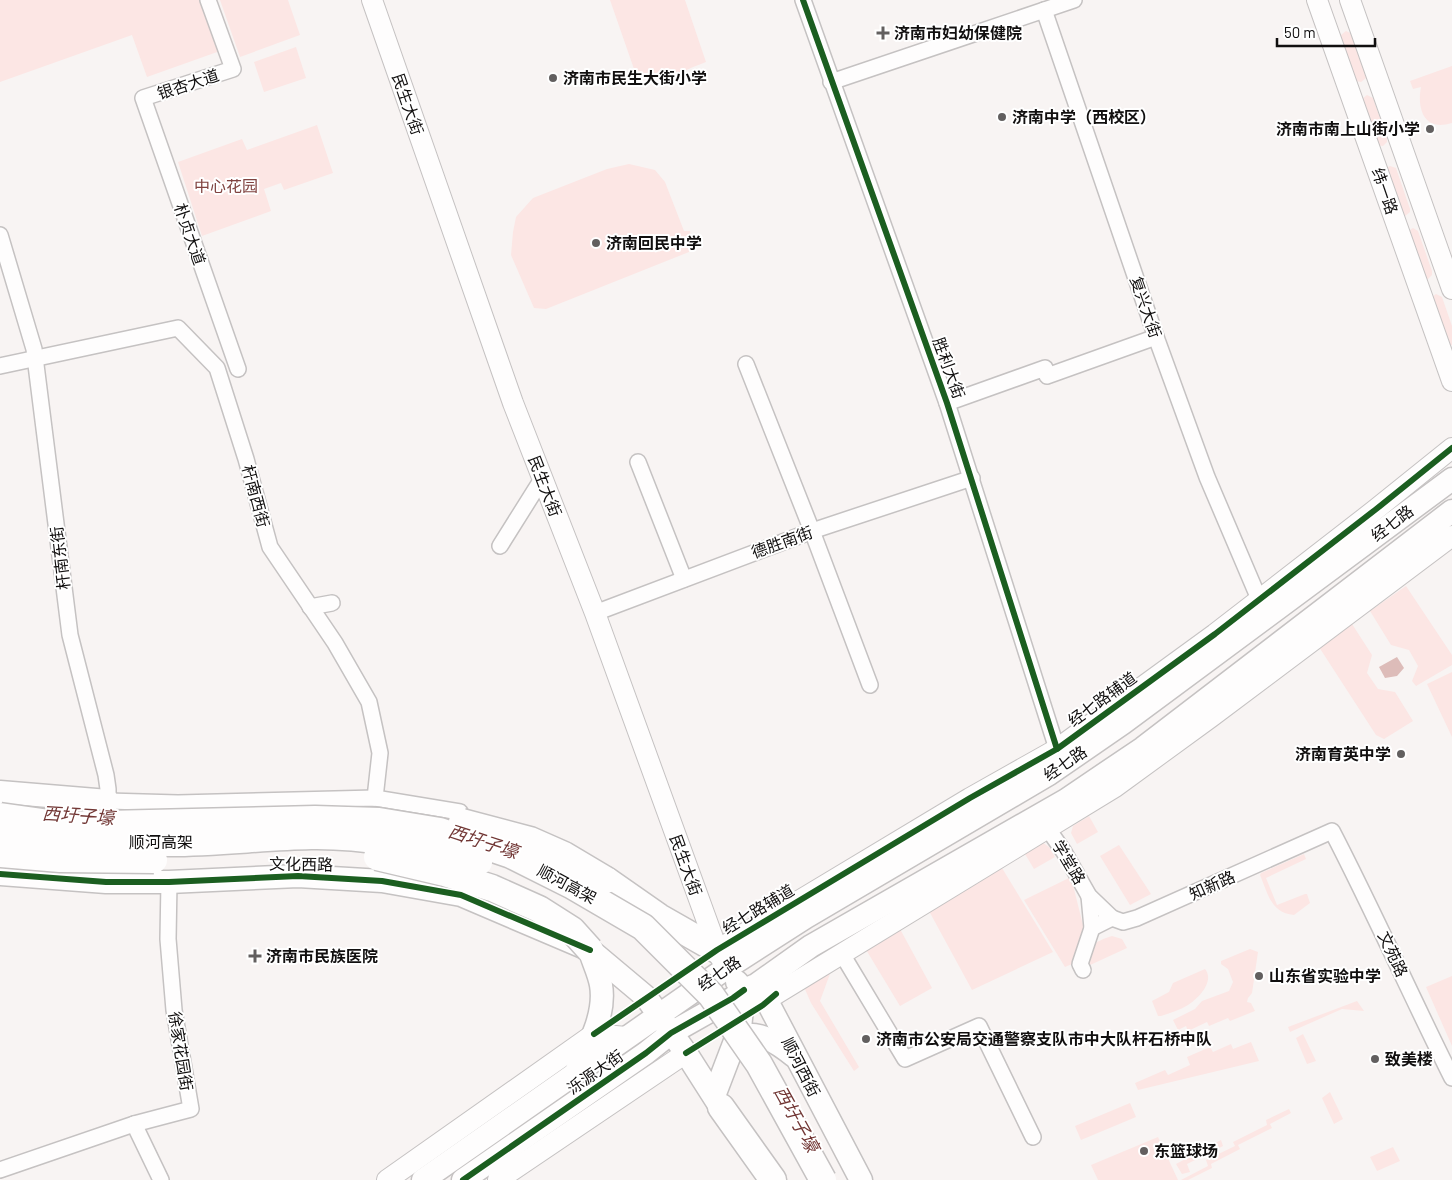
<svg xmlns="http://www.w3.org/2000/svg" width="1452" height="1180" font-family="Barlow,'Noto Sans SC',sans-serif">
  <rect width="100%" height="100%" fill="#f8f4f3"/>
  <g fill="#fce6e4">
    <path d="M0 0H202L220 51 147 77 132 35 0 82Z"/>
    <path d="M220 0H288L300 35 240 57Z"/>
    <path d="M610 0H685L706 62C689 68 668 80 650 79 642 79 638 74 634 69Z"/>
    <path d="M1346 31 1352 34 1366 74V78L1361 82 1356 81 1340 38 1341 35Z"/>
    <path d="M296 47 306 78 264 92 254 62Z"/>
    <path d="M1452 66V123C1448 124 1444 125 1440 125 1420 124 1418 102 1421 87L1413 89 1410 81Z"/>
    <path d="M1367 95 1373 98 1387 138V142L1383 146 1376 145 1362 99Z"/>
    <path d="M317 125 333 173 284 190 281 183 264 189 271 211 202 236 178 162 242 139 247 150Z"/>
    <path d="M629 164 655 170 665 182 684 231H690L694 248 689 252 546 309 534 308 511 255 513 232 516 217 533 198 607 169Z"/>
    <path d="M1390 166 1396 168 1410 209V212L1405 216H1402L1385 169Z"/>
    <path d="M1413 228 1418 231 1432 271V275L1428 279H1425L1407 232Z"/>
    <path d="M1436 294 1442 297 1452 326V345H1449L1431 298Z"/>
    <path d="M1406 586 1452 655V665L1416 686 1412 681 1418 666 1409 650 1391 645 1370 611Z"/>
    <path d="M1352 624 1372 655 1367 673 1378 689 1395 692 1413 721 1384 739 1376 735 1319 647Z"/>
    <path d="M1452 672V737L1427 684Z"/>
    <path d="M1089 816 1098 832 1077 844 1071 833 1073 826Z"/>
    <path d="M1042 842 1049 847 1055 857 1034 869 1025 854Z"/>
    <path d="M1119 845 1151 894 1130 905 1100 856Z"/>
    <path d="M1304 854 1306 859 1266 878 1277 905 1305 894H1307L1310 903 1294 915C1271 913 1268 894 1260 875L1261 873Z"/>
    <path d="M1002 868 1053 952 972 990 929 911Z"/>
    <path d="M1071 877 1083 925V939L1077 962 1065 967 1024 900Z"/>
    <path d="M900 929 932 988 900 1006 865 948Z"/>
    <path d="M1112 936 1122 939 1127 948 1088 966C1086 947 1095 941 1112 936Z"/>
    <path d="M1250 949 1258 952 1252 993 1248 998 1247 1002 1251 1003 1255 1011 1230 1021 1228 1018 1209 1026 1207 1022 1188 1031 1186 1026 1178 1030 1173 1020 1195 1009 1202 1001 1229 991 1233 982 1228 969 1221 964V961Z"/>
    <path d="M1205 969C1215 981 1199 998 1188 1005 1180 1010 1170 1013 1161 1016H1158L1152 1001 1169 992 1173 983Z"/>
    <path d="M831 971 820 1001 859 1067 854 1071 811 1003 804 987Z"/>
    <path d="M1452 976V1046L1426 987Z"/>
    <path d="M1357 1001 1364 1011 1342 1009 1290 1032 1288 1027Z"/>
    <path d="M1303 1034 1316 1061 1307 1064 1296 1038Z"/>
    <path d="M1251 1042 1259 1061 1138 1090 1135 1083 1165 1070 1168 1075 1190 1065 1187 1057 1210 1047 1213 1052 1231 1044 1233 1049Z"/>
    <path d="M1330 1092 1343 1119 1334 1124 1322 1098Z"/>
    <path d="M1130 1103 1136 1117 1081 1140 1075 1126Z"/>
    <path d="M1289 1109 1291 1113 1270 1124 1272 1128 1238 1145 1240 1149 1211 1164 1212 1168 1188 1180H1181L1208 1166 1206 1160 1235 1146 1233 1142 1267 1125 1266 1120Z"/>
    <path d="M1158 1137 1178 1180H1098L1091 1165Z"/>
    <path d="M1221 1140 1223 1146 1187 1164 1190 1172 1182 1174 1176 1164Z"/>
    <path d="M1393 1147 1400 1161 1377 1171 1370 1157Z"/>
  </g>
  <path fill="#ddbcb9" d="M1397 657 1404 668 1397 676 1385 678 1379 667Z"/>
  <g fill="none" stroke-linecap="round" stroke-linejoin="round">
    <g stroke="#c5c2c2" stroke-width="18">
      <g id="street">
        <path d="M208 0 233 69 143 98 238 369"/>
        <path d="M803 0 947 403 1057 749"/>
        <path d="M1044 10 1156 337 1207 477 1259 599"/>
        <path d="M831 82 1074 0"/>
        <path d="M0 235 34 349 70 635 106 775 108 789V809"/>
        <path d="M746 364 812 531 870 685"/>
        <path d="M0 366 178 328 217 368 246 459 270 547 335 643 369 702 380 753 375 798"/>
        <path d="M947 403 1045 368 1047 376 1156 337"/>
        <path d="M638 462 684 579"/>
        <path d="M500 546 542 479"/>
        <path d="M310 607 332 603"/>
        <path d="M595 613 812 531 972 478"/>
        <path d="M108 801 178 803 375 798 460 812"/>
        <path d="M1048 829 1064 852 1089 896 1112 918"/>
        <path d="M1092 928 1112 918 1123 922 1137 918 1332 831C1374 912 1411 996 1452 1078"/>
        <path d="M842 954 905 1059 979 1026 1033 1137"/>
        <path d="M1083 970 1080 964 1092 928 1089 896"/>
        <path d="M134 1124 161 1180"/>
        <path d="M0 1170 134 1124 191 1109 174 1010 168 939 169 882"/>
      </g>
    </g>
    <g stroke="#c5c2c2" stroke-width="22">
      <g id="secondary">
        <path d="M372 0 513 403 595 613 720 957"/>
        <path d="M1317 0 1452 381"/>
        <path d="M1350 0 1452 289"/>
        <path d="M717 950 970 798 1057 749 1215 634 1375 510 1452 448"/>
        <path d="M756 985 776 994 1115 787 1211 717 1452 536"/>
        <path d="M387 1180 594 1034 626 1037"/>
        <path d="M498 1180 686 1053"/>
      </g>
    </g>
    <g stroke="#c5c2c2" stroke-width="25">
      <g id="primary">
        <path d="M0 792 108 801"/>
        <path d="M0 874 106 882H169L298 876 382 881 461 895 590 950 646 997 686 1053 730 1122"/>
        <path d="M737 982 744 990 767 1001 861 1180"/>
        <path d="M736 1037C758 1029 778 1043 794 1056"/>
        <path d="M577 1070C589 1045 606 1014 601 985 599 973 593 962 590 951"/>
        <path d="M714 1096 740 1028 744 990"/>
        <path d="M423 1180 725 969 806 917 1049 774 1123 723 1452 479"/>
        <path d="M463 1180 646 1053 671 1033 733 998 744 990 756 985 811 946 1066 800 1143 748 1452 511"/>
      </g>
    </g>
    <g stroke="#c5c2c2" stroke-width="29">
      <g id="highway">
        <path d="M606 880 659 917 717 950"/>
        <path d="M721 1107 773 1180"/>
      </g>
    </g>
    <use href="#street" stroke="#fefdfd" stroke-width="15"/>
    <use href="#secondary" stroke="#fefdfd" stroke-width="20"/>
    <use href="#primary" stroke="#fefdfd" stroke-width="22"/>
    <use href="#highway" stroke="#fefdfd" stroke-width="26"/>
    <g stroke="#c5c2c2" stroke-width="29" stroke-linecap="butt">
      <g id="highway-bridge">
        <path d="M0 816 64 825 315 819 379 821 440 831 511 855 571 885 643 927 711 995 759 1064 823 1180"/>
        <path d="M462 822 530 840 564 855 606 880"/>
        <path d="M0 835C57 840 113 843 170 843 217 843 264 837 311 836 367 835 424 847 479 862"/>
        <path d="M0 854 60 859 154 860"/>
        <path d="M377 857 445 873 492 888 539 909 572 930 590 950"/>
      </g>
    </g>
    <use href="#highway-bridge" stroke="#fefdfd" stroke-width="26"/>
    <g stroke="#fff" stroke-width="9">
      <g id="cycleway">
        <path d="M803 0 947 403 1057 749"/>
        <path d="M0 874 106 882H169L298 876 382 881 461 895 590 950"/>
        <path d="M594 1034 717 950 970 798 1057 749 1215 634 1375 510 1452 448"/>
        <path d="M686 1053 763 1005 776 994"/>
        <path d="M463 1180 646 1053 671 1033 733 998 744 990"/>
      </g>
    </g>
    <use href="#cycleway" stroke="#1b5e20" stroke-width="6"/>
  </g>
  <g fill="#625f5f" stroke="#fff" stroke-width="2">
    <path d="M880.5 25.5h5v5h5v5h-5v5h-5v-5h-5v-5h5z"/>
    <circle cx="553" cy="78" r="5"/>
    <circle cx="1002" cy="117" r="5"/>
    <circle cx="1430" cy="129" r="5"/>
    <circle cx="596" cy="243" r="5"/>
    <circle cx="1401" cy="754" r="5"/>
    <path d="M252.5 948.5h5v5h5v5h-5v5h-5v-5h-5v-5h5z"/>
    <circle cx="1259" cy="976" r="5"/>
    <circle cx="866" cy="1039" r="5"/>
    <circle cx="1375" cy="1059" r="5"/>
    <circle cx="1144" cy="1151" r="5"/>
  </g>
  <g text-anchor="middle" stroke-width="4" stroke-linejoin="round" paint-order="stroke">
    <g font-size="16" font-weight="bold" fill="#110f0f" stroke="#fff" text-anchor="start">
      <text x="894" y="39">济南市妇幼保健院</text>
      <text x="563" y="84">济南市民生大街小学</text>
      <text x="1012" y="123">济南中学（西校区）</text>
      <text x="1420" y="135" text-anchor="end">济南市南上山街小学</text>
      <text x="606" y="249">济南回民中学</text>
      <text x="1391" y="760" text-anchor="end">济南育英中学</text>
      <text x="266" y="962">济南市民族医院</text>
      <text x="1269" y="982">山东省实验中学</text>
      <text x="876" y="1045">济南市公安局交通警察支队市中大队杆石桥中队</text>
      <text x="1385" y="1065">致美楼</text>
      <text x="1154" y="1157">东篮球场</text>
    </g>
    <g font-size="16" fill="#110f0f" stroke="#fff">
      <text transform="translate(188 84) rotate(-18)" y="6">银杏大道</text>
      <text transform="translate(408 104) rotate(71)" y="6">民生大街</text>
      <text transform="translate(1385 191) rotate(71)" y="6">纬一路</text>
      <text transform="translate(190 234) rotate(71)" y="6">朴贞大道</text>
      <text transform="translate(1146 307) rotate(71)" y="6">复兴大街</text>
      <text transform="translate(949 368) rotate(70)" y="6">胜利大街</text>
      <text transform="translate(545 486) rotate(69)" y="6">民生大街</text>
      <text transform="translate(256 496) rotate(75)" y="6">杆南西街</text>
      <text transform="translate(1392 523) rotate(-37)" y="6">经七路</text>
      <text transform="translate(782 542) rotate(-20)" y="6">德胜南街</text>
      <text transform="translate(60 558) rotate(-97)" y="6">杆南东街</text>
      <text transform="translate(1102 699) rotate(-36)" y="6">经七路辅道</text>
      <text transform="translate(1065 763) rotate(-34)" y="6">经七路</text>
      <text x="161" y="848">顺河高架</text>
      <text transform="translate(1069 862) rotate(59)" y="6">学堂路</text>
      <text transform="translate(301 864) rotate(1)" y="6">文化西路</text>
      <text transform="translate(686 865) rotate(70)" y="6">民生大街</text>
      <text transform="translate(567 884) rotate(28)" y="6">顺河高架</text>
      <text transform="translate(1212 885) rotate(-24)" y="6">知新路</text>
      <text transform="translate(758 909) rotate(-31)" y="6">经七路辅道</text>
      <text transform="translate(1393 954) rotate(65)" y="6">文苑路</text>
      <text transform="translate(719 973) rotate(-34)" y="6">经七路</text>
      <text transform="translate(181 1051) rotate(81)" y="6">徐家花园街</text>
      <text transform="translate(801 1067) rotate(63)" y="6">顺河西街</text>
      <text transform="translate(595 1072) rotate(-35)" y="6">泺源大街</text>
    </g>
    <g font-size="16" fill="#804340" stroke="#fff">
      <text x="226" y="192">中心花园</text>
    </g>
    <g font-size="18" font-style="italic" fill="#713634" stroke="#fff">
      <text transform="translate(78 816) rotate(4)" y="6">西圩子壕</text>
      <text transform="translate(483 842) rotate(18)" y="6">西圩子壕</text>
      <text transform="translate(796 1119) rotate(61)" y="6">西圩子壕</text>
    </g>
  </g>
  <path d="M1277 38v8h98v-8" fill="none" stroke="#110f0f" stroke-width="2.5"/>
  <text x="1284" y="38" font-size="15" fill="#110f0f" stroke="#ffffff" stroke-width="4" paint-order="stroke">50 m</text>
</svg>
